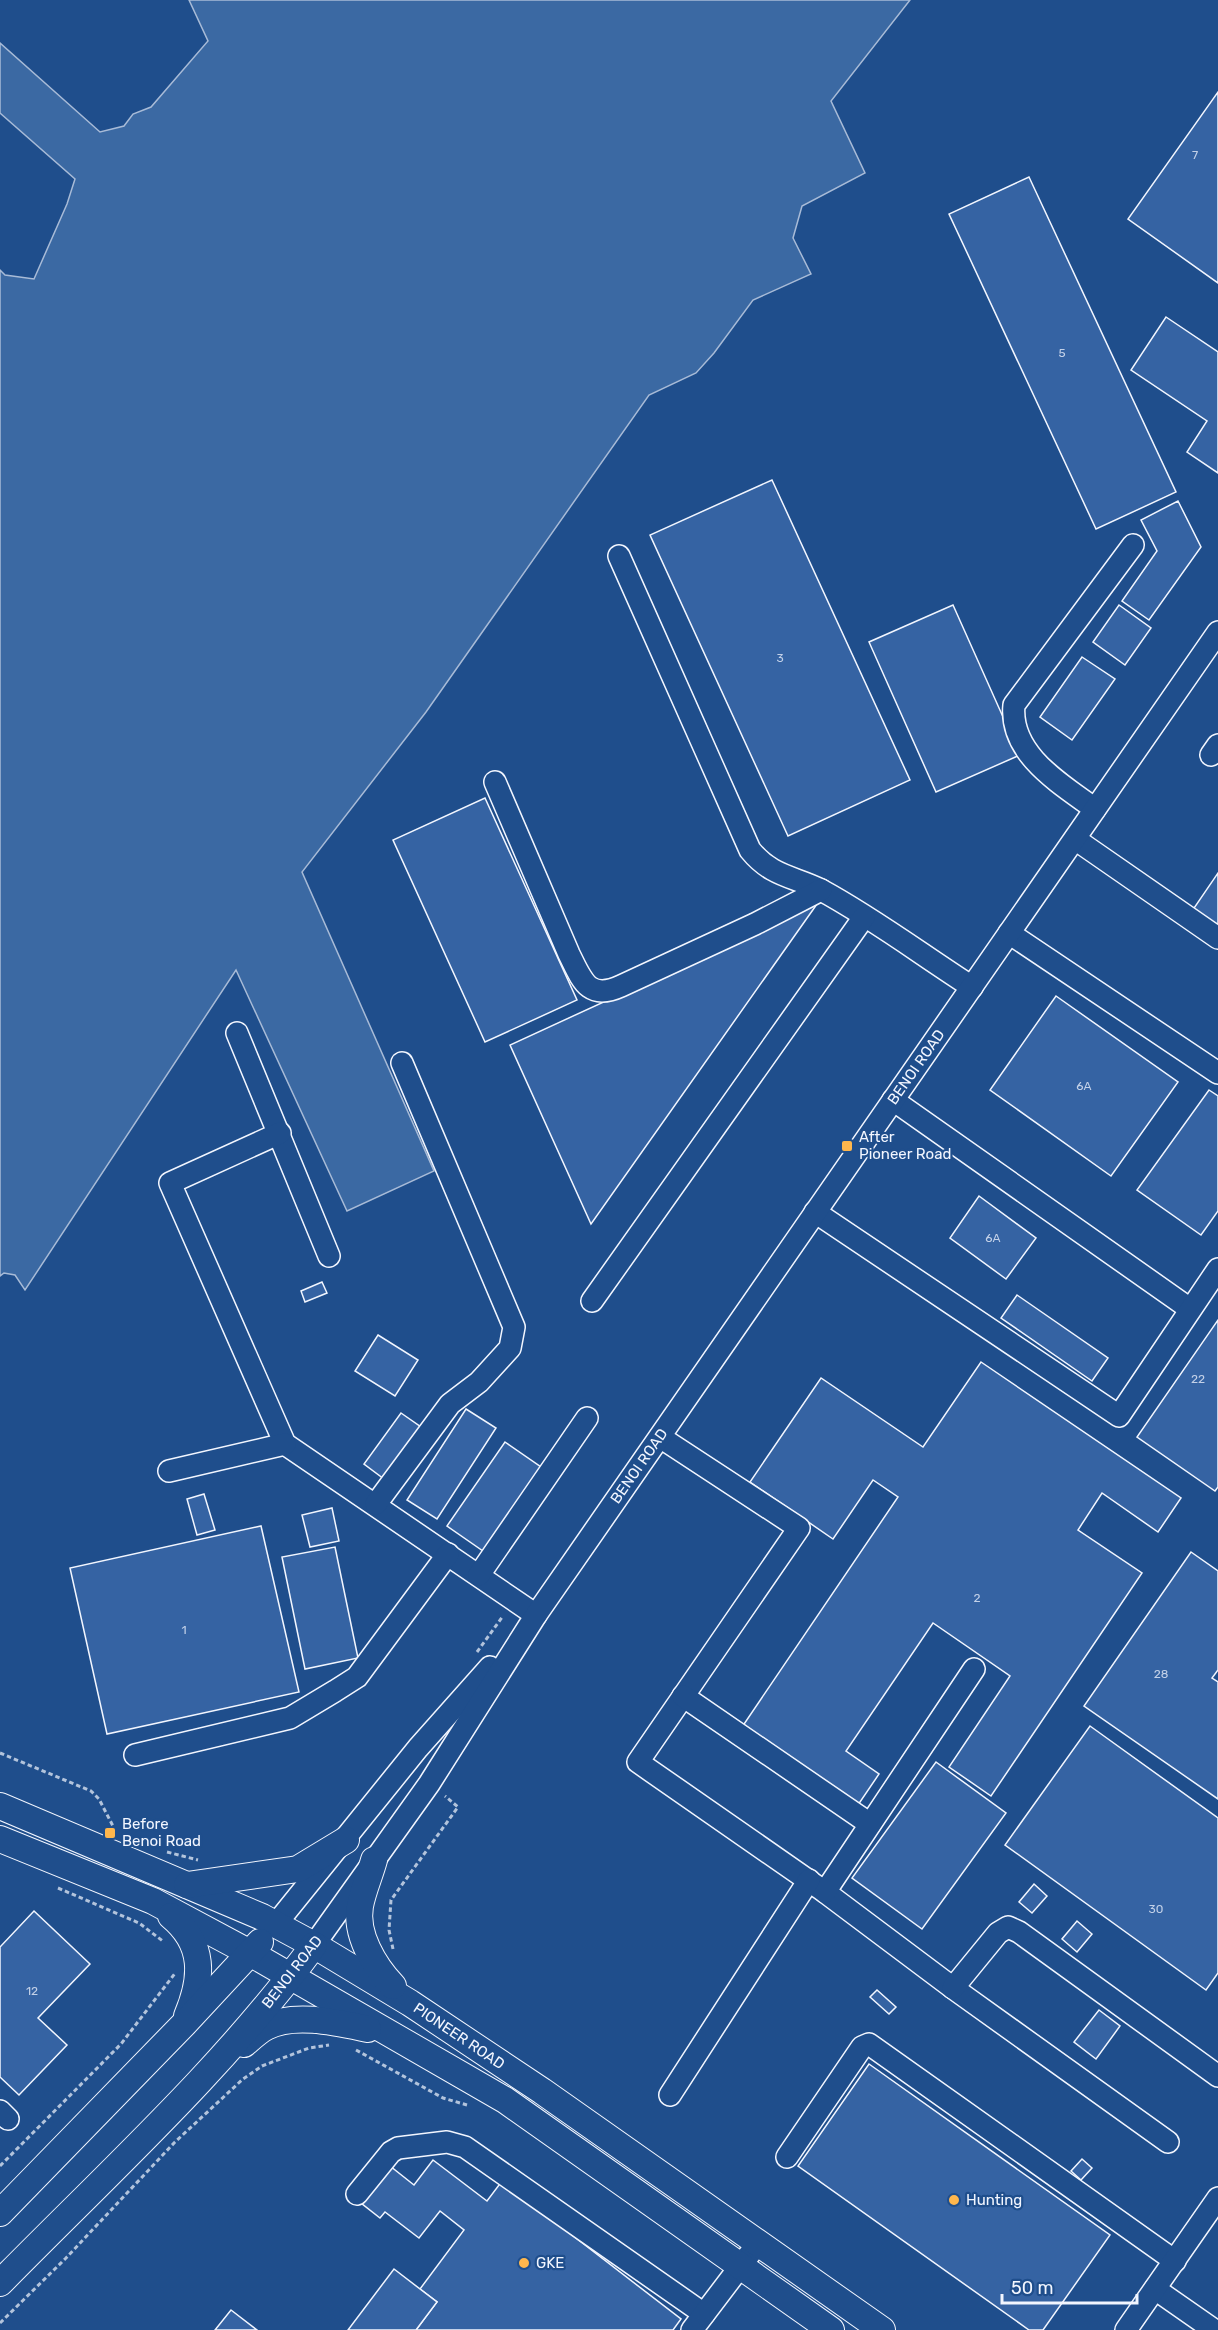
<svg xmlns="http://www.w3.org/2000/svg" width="1218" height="2330" font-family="Rubik,sans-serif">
  <rect width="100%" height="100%" fill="#1f4e8c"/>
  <path fill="#3b69a3" stroke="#a8bbd7" stroke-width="1.5" d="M189 0H910L831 101 865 173 802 206 793 238 811 274 753 300 714 353 696 373 649 395 426 712 302 872 434 1171 347 1211 236 970 25 1290 15 1275 4 1273 0 1276V270L5 275 34 279 67 204 75 179 0 113V43L100 132 124 126 133 114 151 107 208 41Z"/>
  <g fill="#3563a3" stroke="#f2f6ff" stroke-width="1.5">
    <path d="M1218 92V283L1128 219Z"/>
    <path d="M1029 177 1176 492 1096 529 949 214Z"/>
    <path d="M1166 317 1218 352V473L1187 452 1207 421 1131 370Z"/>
    <path d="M772 480 910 780 788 836 650 535Z"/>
    <path d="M1178 501 1201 547 1149 620 1122 601 1157 551 1141 520Z"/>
    <path d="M953 605 1020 755 936 792 869 642Z"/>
    <path d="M1119 605 1151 628 1125 665 1093 642Z"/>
    <path d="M1082 657 1115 679 1072 740 1040 717Z"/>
    <path d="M485 798 577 1000 485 1042 393 840Z"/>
    <path d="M1218 873V929L1192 911Z"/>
    <path d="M817 904 591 1224 510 1045Z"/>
    <path d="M1056 996 1178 1082 1111 1176 990 1090Z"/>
    <path d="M1209 1090 1218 1096V1211L1201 1235 1137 1190Z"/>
    <path d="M979 1196 1036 1238 1006 1279 950 1238Z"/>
    <path d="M322 1282 327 1293 305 1302 301 1291Z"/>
    <path d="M1017 1295 1108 1358 1092 1381 1001 1318Z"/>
    <path d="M1218 1320V1487L1215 1491 1137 1437Z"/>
    <path d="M378 1335 418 1360 395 1396 355 1371Z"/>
    <path d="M981 1362 1181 1498 1158 1532 1102 1493 1078 1530 1142 1573 991 1796 949 1767 1010 1676 933 1623 846 1751 879 1774 858 1805 742 1727 898 1497 873 1480 833 1539 750 1482 821 1378 923 1447Z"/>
    <path d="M466 1409 496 1428 437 1519 407 1500Z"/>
    <path d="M401 1413 421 1427 384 1479 364 1464Z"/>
    <path d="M505 1442 541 1467 483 1551 447 1526Z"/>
    <path d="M204 1494 215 1530 197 1535 187 1499Z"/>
    <path d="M332 1508 339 1541 310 1547 302 1515Z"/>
    <path d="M261 1526 299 1692 107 1734 70 1568Z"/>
    <path d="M335 1547 358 1658 305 1669 282 1557Z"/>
    <path d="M1191 1552 1218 1571V1670L1212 1678 1218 1682V1799L1084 1706Z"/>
    <path d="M1090 1726 1218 1818V1973L1206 1990 1005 1845Z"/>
    <path d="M936 1762 1006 1813 922 1929 852 1878Z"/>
    <path d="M1034 1884 1047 1896 1032 1913 1019 1902Z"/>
    <path d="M34 1911 90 1964 38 2018 67 2045 19 2095 0 2077V1947Z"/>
    <path d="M1077 1921 1092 1934 1077 1952 1062 1939Z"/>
    <path d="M877 1990 896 2007 889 2014 870 1997Z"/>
    <path d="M1099 2010 1120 2026 1096 2059 1074 2042Z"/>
    <path d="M869 2064 1110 2235 1043 2330H1029L798 2166Z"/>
    <path d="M1082 2159 1092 2168 1081 2180 1071 2171Z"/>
    <path d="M433 2160 487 2201 502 2181 681 2319 673 2330H416L437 2302 420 2289 464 2230 440 2211 419 2238 385 2212 380 2218 361 2203 390 2166 414 2185Z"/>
    <path d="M394 2269 437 2302 416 2330H348Z"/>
    <path d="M231 2310 257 2330H215Z"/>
  </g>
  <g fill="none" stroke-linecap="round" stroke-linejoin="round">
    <g stroke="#f2f6ff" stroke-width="24">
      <g id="minor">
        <path d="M619 556 750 850C772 877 793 876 821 890 873 918 922 955 972 987"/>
        <path d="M1211 755 1218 745"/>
        <path d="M495 782 569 954C582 980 588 1001 621 986L755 924 821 890"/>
        <path d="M1095 809C1061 784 1009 754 1014 705L1133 545"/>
        <path d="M1075 839 1218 938"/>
        <path d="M1009 933 1218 1073"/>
        <path d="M237 1033 329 1256"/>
        <path d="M893 1100 1190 1309"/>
        <path d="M280 1133 170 1183 285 1444 536 1615"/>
        <path d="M815 1212 1119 1416 1218 1269"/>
        <path d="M592 1301 864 917"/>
        <path d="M660 1437 799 1528 638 1762 825 1892 953 1988 1168 2142"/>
        <path d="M169 1471 285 1444"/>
        <path d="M376 1504 450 1404 479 1382 510 1348 514 1327 402 1063"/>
        <path d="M479 1575 587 1418"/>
        <path d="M683 1696 870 1824"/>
        <path d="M135 1755 290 1718 335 1691 357 1677 448 1554"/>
        <path d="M825 1892 974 1669"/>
        <path d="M276 1924 418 1748 490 1667"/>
        <path d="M314 1945 429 1784 536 1615 1218 632"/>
        <path d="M953 1988 998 1933 1008 1927 1019 1932 1218 2076"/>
        <path d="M670 2095 809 1880"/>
        <path d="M0 2111 8 2119"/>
        <path d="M787 2157 862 2047 869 2044 1175 2261"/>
        <path d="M357 2194 391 2152 398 2148 447 2142 465 2147 704 2314"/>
        <path d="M1155 2289 1214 2330"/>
        <path d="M692 2330 758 2243"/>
        <path d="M1126 2330 1218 2198"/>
      </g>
    </g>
    <g stroke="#f2f6ff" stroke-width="28">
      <g id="major">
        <path d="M0 1806 262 1917 314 1945 410 2003 542 2091 882 2330"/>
        <path d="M0 1839 153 1901 250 1953 505 2100 831 2330"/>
        <path d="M374 1860C370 1875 363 1890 360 1906 355 1934 374 1966 393 1986"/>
        <path d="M187 1885 298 1869 346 1840"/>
        <path d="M171 1916C205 1944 203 1978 187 2016"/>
        <path d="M244 2044C251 2038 258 2031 266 2027 294 2012 339 2023 368 2029"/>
        <path d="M0 2213 184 2024 260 1942"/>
        <path d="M0 2283C107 2174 223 2069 314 1945"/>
      </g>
    </g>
    <g stroke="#b3c4dc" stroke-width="3" stroke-dasharray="4.5 3" stroke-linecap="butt">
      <path d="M477 1652 503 1616"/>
      <path d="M0 1753 91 1791 99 1799 115 1830"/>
      <path d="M167 1852 198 1860"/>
      <path d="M58 1888 139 1923 164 1942"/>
      <path d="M393 1949 389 1930 391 1900 458 1807 445 1796"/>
      <path d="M356 2050 443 2098 467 2105"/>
      <path d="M0 2166 121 2044 176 1972"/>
      <path d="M0 2323 66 2258 175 2142 243 2079 262 2066 309 2048 329 2045"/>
    </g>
    <use href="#minor" stroke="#1f4e8c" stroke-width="21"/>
    <use href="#major" stroke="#1f4e8c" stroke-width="26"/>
  </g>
  <g fill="#ffb74d" stroke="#1f4e8c" stroke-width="2">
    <rect x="841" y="1140" width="12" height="12" rx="3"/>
    <rect x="104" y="1827" width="12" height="12" rx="3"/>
    <circle cx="954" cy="2200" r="6"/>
    <circle cx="524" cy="2263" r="6"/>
  </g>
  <g text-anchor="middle" stroke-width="4.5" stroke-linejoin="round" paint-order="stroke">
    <g font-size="12" fill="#c3d1e8">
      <text x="1195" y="159">7</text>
      <text x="1062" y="357">5</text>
      <text x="780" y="662">3</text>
      <text x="1084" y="1090">6A</text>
      <text x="993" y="1242">6A</text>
      <text x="1198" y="1383">22</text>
      <text x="977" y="1602">2</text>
      <text x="184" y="1634">1</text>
      <text x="1161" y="1678">28</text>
      <text x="1156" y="1913">30</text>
      <text x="32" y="1995">12</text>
    </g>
    <g font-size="15" fill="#f2f6ff" stroke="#1f4e8c">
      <text transform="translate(916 1067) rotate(-55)" y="5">BENOI ROAD</text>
      <text transform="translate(639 1466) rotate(-55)" y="5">BENOI ROAD</text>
      <text transform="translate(292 1972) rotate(-52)" y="5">BENOI ROAD</text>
      <text transform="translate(459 2036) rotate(34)" y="5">PIONEER ROAD</text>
    </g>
    <g font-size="15" fill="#f2f6ff" stroke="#1f4e8c" text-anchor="start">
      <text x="859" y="1142">After<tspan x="859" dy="17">Pioneer Road</tspan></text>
      <text x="122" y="1829">Before<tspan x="122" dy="17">Benoi Road</tspan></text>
      <text x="966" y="2205">Hunting</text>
      <text x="536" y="2268">GKE</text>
    </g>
  </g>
  <path d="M1002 2294v9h135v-9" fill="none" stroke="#f2f6ff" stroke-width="3"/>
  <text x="1011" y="2294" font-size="18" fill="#f2f6ff" stroke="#1f4e8c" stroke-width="4.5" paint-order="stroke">50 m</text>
</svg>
